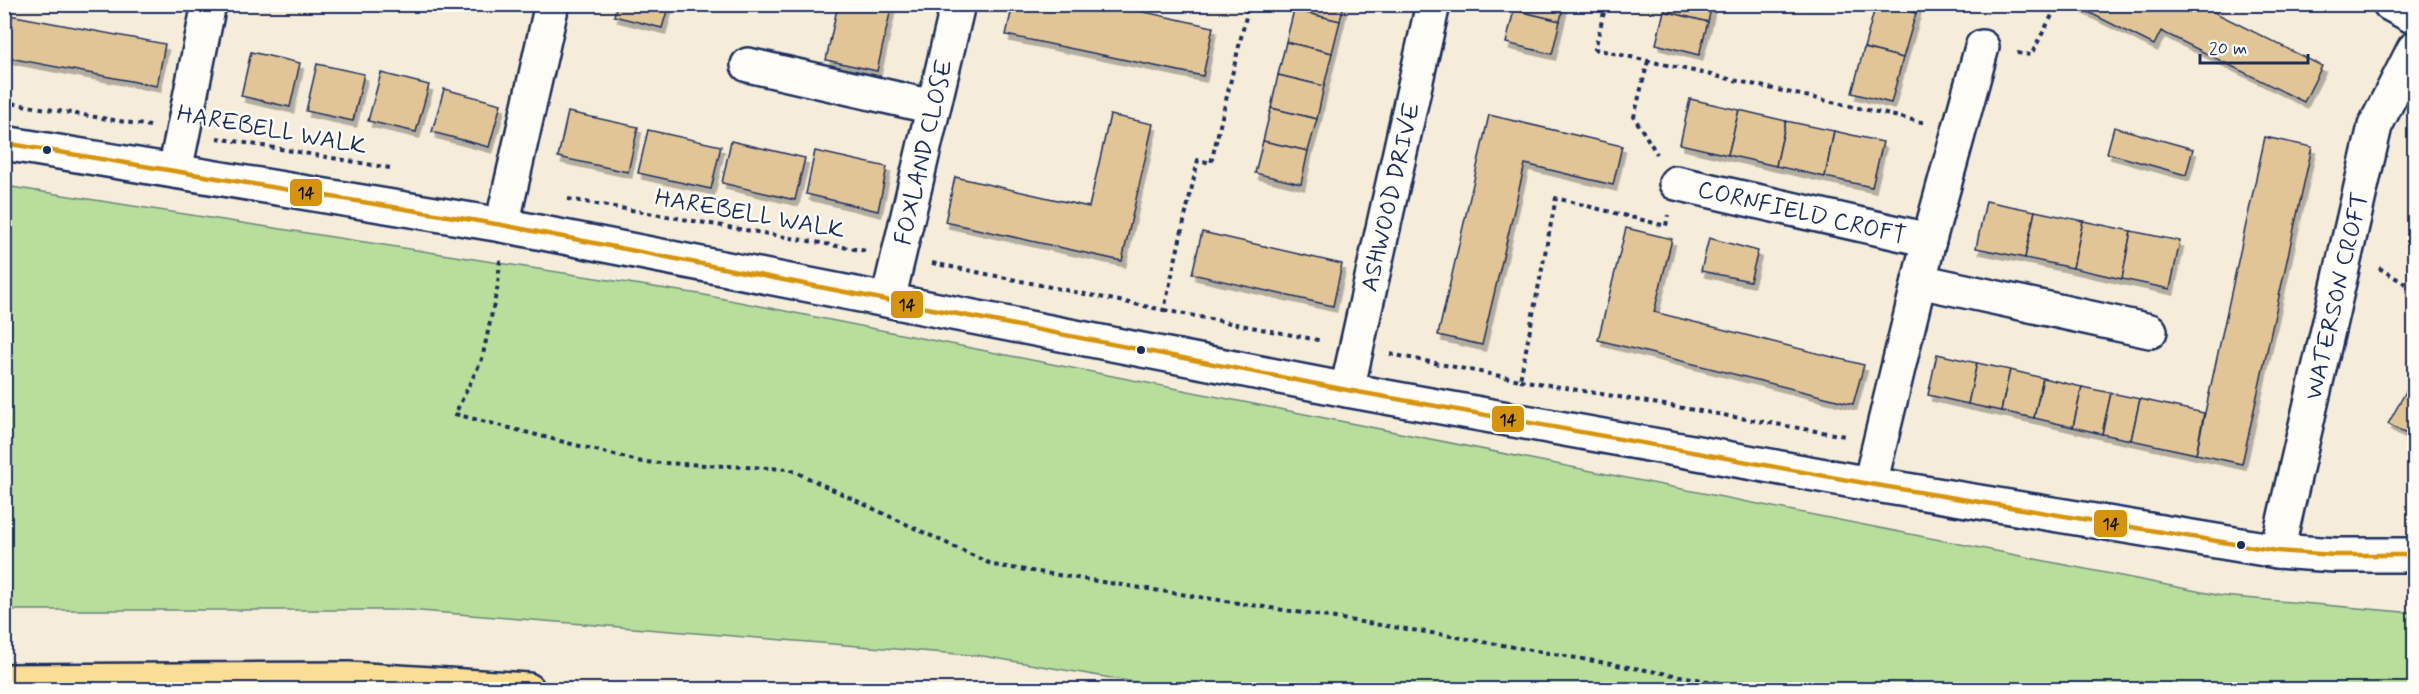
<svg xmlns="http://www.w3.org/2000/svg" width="2419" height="694" font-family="Mynerve,sans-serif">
  <defs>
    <filter id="shadow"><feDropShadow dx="3.5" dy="6" stdDeviation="0" flood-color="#0004"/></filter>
  </defs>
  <rect width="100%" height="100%" fill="#f5ecda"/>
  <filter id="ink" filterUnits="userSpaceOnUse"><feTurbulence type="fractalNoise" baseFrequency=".0167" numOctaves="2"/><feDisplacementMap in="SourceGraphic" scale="12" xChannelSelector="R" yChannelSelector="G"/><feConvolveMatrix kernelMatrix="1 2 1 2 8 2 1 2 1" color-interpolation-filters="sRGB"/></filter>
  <g filter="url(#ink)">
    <path fill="#b7de9a" stroke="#69867c" stroke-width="1.5" d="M5 186 699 294 2222 596 2414 613V689L1181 690 983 656 408 610H5Z"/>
    <g fill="#e2c596" stroke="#1b2f5e" stroke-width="1.5" filter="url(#shadow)">
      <path d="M617 4H669L662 28 614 16Z"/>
      <path d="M838 4H892L877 71 826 60Z"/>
      <path d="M1013 4H1108L1213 27 1203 76 1006 35Z"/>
      <path d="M1295 4H1344L1340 21 1294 10Z"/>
      <path d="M1515 4H1564L1560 21 1514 10Z"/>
      <path d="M1666 4H1712L1708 22 1664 11Z"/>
      <path d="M1876 4 1916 13 1903 58 1864 48Z"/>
      <path d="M1883 4H1918L1916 13Z"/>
      <path d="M2080 4H2159L2166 8 2168 4H2198L2322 66 2304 102 2161 31 2154 45 2078 7Z"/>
      <path d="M1294 10 1340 21 1332 53 1286 42Z"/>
      <path d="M1514 10 1560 21 1552 54 1506 43Z"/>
      <path d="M1664 11 1708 22 1699 55 1656 44Z"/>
      <path d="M4 14 165 44 157 86 4 57Z"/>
      <path d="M1286 42 1332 53 1324 86 1278 75Z"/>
      <path d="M1864 48 1903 58 1891 103 1852 93Z"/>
      <path d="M251 52 300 63 290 107 241 96Z"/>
      <path d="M317 64 364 74 353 121 306 111Z"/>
      <path d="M381 73 429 85 416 132 368 121Z"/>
      <path d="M1278 75 1324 86 1317 119 1271 108Z"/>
      <path d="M444 89 501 104 489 147 432 132Z"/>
      <path d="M1690 99 1739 110 1728 155 1680 144Z"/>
      <path d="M1271 108 1317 119 1308 151 1263 141Z"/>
      <path d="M1739 110 1786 121 1776 166 1728 155Z"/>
      <path d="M568 112 638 127 628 172 558 157Z"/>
      <path d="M1110 115 1153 124 1122 261 945 222 955 177 1089 207Z"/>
      <path d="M1489 115 1622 146 1613 185 1525 164 1482 345 1438 335Z"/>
      <path d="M1786 121 1834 131 1825 177 1776 166Z"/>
      <path d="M2114 127 2193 149 2186 175 2107 153Z"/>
      <path d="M648 130 721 146 711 189 638 173Z"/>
      <path d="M1834 131 1883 142 1872 187 1825 177Z"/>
      <path d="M2265 137 2312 147 2242 464 2196 454Z"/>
      <path d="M731 141 805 158 795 200 722 183Z"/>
      <path d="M1263 141 1308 151 1301 184 1255 173Z"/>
      <path d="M815 151 887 167 878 211 806 194Z"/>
      <path d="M1986 201 2035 211 2025 258 1976 248Z"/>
      <path d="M2035 211 2083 221 2073 268 2025 258Z"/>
      <path d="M2083 221 2131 231 2122 279 2073 268Z"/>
      <path d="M1626 228 1672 239 1654 312 1864 365 1853 404 1598 340Z"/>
      <path d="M2131 231 2180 241 2170 289 2122 279Z"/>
      <path d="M1202 232 1342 264 1333 306 1192 274Z"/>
      <path d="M1709 238 1758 251 1750 281 1701 271Z"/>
      <path d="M1937 354 1977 363 1968 404 1928 395Z"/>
      <path d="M1977 363 2010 370 2001 411 1968 404Z"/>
      <path d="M2010 370 2043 378 2034 418 2001 411Z"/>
      <path d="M2414 377V438L2388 424Z"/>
      <path d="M2043 378 2082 387 2073 427 2034 418Z"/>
      <path d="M2082 387 2111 393 2102 434 2073 427Z"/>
      <path d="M2111 393 2140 399 2131 440 2102 434Z"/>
      <path d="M2140 399 2204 413 2196 454 2131 440Z"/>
    </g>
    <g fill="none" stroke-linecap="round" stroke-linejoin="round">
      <g stroke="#1b2f5e" stroke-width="38">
        <g id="minor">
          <path d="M2390 4 2414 17"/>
          <path d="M748 65 933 107"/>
          <path d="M4 143 502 225 1347 390 1870 484 2277 551 2335 555H2414"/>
          <path d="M175 171 209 4"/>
          <path d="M1676 183 1929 240"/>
          <path d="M502 225 552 4"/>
          <path d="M1919 281 2150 331"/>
          <path d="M888 300 958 4"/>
          <path d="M1347 390 1433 4"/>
          <path d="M1870 484 1929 240 1982 47"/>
          <path d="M2277 551 2375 126 2414 49"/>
        </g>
      </g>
      <g stroke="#1b2f5e" stroke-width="38">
        <path id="highway" d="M4 681 349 679 528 690"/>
      </g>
      <g stroke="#1b2f5e" stroke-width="4" stroke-dasharray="4.5 4.5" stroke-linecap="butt">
        <path d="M1606 4 1595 49 1926 123"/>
        <path d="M2017 53 2031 55 2058 4"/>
        <path d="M1648 61 1634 117 1657 154"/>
        <path d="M4 102 150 126"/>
        <path d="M217 138 390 168"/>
        <path d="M568 199 866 251"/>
        <path d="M500 260 498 285 482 359 455 414 642 462 789 469 993 565 1445 635 1760 690"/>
        <path d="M932 263 1164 310 1198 160 1211 163 1249 4"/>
        <path d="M2379 268 2414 289"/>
        <path d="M1164 310 1323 341"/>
        <path d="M1390 354 1520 380 1556 198 1666 226 1668 215"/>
        <path d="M1520 380 1845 436"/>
      </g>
      <use href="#minor" stroke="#fdfcf7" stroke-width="33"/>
      <use href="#highway" stroke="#fbde96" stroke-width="33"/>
      <g stroke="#fdfcf7" stroke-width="9">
        <path id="bus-1" d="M4 143 502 225 1347 390 1870 484 2277 551 2335 555H2414"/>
      </g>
      <use href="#bus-1" stroke="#d6940e" stroke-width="4.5"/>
    </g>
  </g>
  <g fill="#1b2f5e" stroke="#fdfcf7" stroke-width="2">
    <circle cx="47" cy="150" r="5"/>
    <circle cx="1141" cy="350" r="5"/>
    <circle cx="2241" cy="545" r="5"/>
  </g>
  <g text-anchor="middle" stroke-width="5" stroke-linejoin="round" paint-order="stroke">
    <g font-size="24" fill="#1b2f5e" stroke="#fdfcf7">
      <text transform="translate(272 129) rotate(10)" y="8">HAREBELL WALK</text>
      <text transform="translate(923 152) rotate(-77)" y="8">FOXLAND CLOSE</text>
      <text transform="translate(1390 197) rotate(-77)" y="8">ASHWOOD DRIVE</text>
      <text transform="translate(1802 212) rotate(13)" y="8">CORNFIELD CROFT</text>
      <text transform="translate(750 213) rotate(10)" y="8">HAREBELL WALK</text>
      <text transform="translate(2336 296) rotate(-77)" y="8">WATERSON CROFT</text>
    </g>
  </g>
  <g stroke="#fdfcf7" stroke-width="2">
    <rect x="289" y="178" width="34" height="29" rx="6" fill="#d6940e"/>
    <rect x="890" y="290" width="34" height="29" rx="6" fill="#d6940e"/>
    <rect x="1491" y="405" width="34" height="28" rx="6" fill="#d6940e"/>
    <rect x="2093" y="509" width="35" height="29" rx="6" fill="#d6940e"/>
  </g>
  <g font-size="16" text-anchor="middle" font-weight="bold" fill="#111">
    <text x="306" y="198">14</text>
    <text x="907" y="310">14</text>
    <text x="1508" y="425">14</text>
    <text x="2111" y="529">14</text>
  </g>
  <rect width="2419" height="694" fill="none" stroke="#fdfcf7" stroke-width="24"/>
  <rect x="12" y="12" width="2395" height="670" fill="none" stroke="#1b2f5e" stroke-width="2" filter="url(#ink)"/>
  <path d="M2200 54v9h108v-9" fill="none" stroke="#1b2f5e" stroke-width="3"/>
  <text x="2209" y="54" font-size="18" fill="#1b2f5e" stroke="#fdfcf7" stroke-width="4.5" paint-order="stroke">20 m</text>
</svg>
